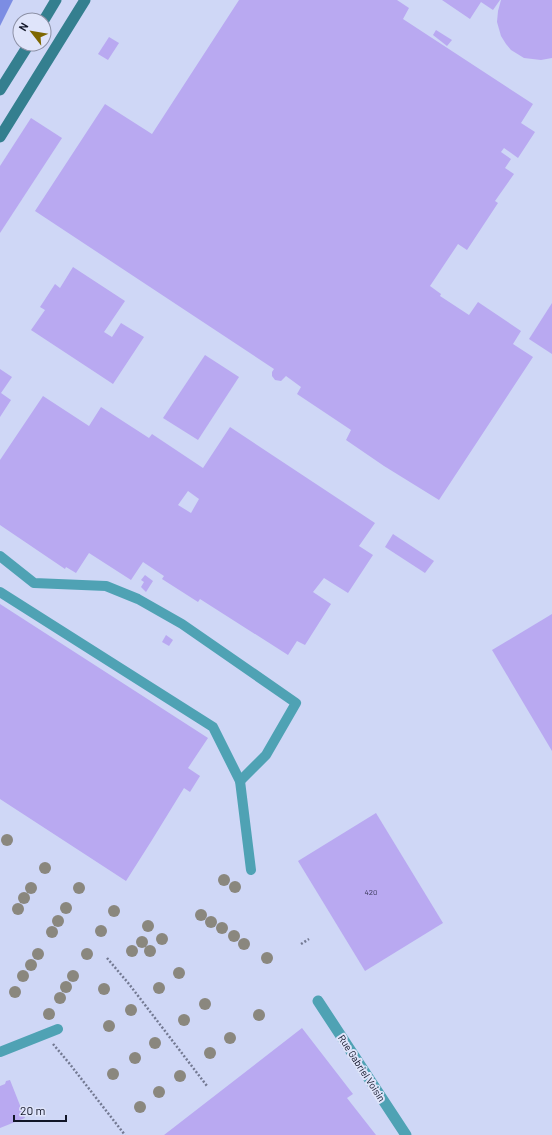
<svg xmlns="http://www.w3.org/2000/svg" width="552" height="1135" font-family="Barlow,sans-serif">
  <rect width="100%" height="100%" fill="#cfd7f6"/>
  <path fill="#7c8de3" d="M0 0H13L0 26Z"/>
  <g fill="#b9a9f1" fill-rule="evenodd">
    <path d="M239 0H397L409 8 403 19 533 104 521 123 535 132 518 158 504 148 501 152 511 159 505 168 514 174 495 201 498 203 467 250 458 244 430 286 441 294 440 296 469 315 478 302 521 331 513 344 533 357 439 500 384 466 346 440 351 430 297 394 301 387 286 376 281 381 275 380 272 376V372L274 369 35 211 105 104 152 134Z"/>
    <path d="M442 0H500L493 10 481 2 470 19Z"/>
    <path d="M501 0H552V58L541 60 524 58 511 50 506 44 501 36 497 22 498 11Z"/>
    <path d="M436 30 452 40 447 46 433 35Z"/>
    <path d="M109 37 119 43 108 60 98 54Z"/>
    <path d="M31 118 62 138 0 233V166Z"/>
    <path d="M73 267 125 301 104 332 112 337 121 323 144 337 113 384 31 330 45 310 40 307 55 284 60 288Z"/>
    <path d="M552 303V354L529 339Z"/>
    <path d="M205 355 239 377 198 440 163 418Z"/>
    <path d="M0 369 12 377 1 393 11 400 0 417Z"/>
    <path d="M43 396 89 426 101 407 149 438 152 434 203 468 230 427 375 523 359 546 373 555 348 593 324 578 313 592 331 604 305 645 297 641 288 655 200 599 198 602 162 579 164 576 143 562 131 580 89 553 76 573 66 567 65 569 0 525V460ZM188 491 199 499 191 513 178 505Z"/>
    <path d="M393 534 434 561 425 573 385 547Z"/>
    <path d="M145 575 153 581 146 592 141 587 144 582 141 580Z"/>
    <path d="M0 604 208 738 188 768 200 776 190 792 184 788 152 840 126 881 0 799Z"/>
    <path d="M552 614V751L492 650Z"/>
    <path d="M166 635 173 640 169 646 162 642Z"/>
    <path d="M376 813 443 923 365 971 298 861Z"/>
    <path d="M302 1028 353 1094 347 1098 376 1135H164Z"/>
    <path d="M10 1080 25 1118 0 1128V1086L5 1084 6 1081Z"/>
  </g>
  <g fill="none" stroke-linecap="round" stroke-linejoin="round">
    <g stroke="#737992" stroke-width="2.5" stroke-dasharray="2 2" stroke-linecap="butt">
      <path d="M301 944 309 939"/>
      <path d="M107 958 129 984 207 1086"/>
      <path d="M53 1044 69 1063 125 1135"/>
    </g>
    <g stroke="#4fa2b4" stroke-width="10">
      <path d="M0 556 34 583 106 586 138 599 182 624 296 703 266 755 240 781"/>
      <path d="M0 592 213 727 240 781 251 870"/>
      <path d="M0 1052 58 1029"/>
    </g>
    <path stroke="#4fa2b4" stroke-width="11" d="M318 1001 406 1135"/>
    <g stroke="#347f8f" stroke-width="11">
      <path d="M44 20 56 0"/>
      <path d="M0 90 29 44"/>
      <path d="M0 137 85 0"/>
    </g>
  </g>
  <g fill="#8a877e">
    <circle cx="7" cy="840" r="6"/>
    <circle cx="45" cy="868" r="6"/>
    <circle cx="224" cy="880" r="6"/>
    <circle cx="235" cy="887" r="6"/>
    <circle cx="31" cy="888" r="6"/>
    <circle cx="79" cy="888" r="6"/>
    <circle cx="24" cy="898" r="6"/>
    <circle cx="66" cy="908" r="6"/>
    <circle cx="18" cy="909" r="6"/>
    <circle cx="114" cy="911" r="6"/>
    <circle cx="201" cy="915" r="6"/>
    <circle cx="58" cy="921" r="6"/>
    <circle cx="211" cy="922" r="6"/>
    <circle cx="148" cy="926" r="6"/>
    <circle cx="222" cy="928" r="6"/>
    <circle cx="101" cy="931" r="6"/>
    <circle cx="52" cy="932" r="6"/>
    <circle cx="234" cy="936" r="6"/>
    <circle cx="162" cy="939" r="6"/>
    <circle cx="142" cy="942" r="6"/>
    <circle cx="244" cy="944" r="6"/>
    <circle cx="132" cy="951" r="6"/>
    <circle cx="150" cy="951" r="6"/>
    <circle cx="38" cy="954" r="6"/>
    <circle cx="87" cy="954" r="6"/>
    <circle cx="267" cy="958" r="6"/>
    <circle cx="31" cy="965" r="6"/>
    <circle cx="179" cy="973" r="6"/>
    <circle cx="23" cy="976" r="6"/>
    <circle cx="73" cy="976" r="6"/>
    <circle cx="66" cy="987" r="6"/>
    <circle cx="159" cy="988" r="6"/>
    <circle cx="104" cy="989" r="6"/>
    <circle cx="15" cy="992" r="6"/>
    <circle cx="60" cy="998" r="6"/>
    <circle cx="205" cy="1004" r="6"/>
    <circle cx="131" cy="1010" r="6"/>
    <circle cx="49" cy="1014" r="6"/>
    <circle cx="259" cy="1015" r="6"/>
    <circle cx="184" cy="1020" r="6"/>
    <circle cx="109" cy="1026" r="6"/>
    <circle cx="230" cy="1038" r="6"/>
    <circle cx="155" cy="1043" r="6"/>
    <circle cx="210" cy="1053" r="6"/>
    <circle cx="135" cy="1058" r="6"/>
    <circle cx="113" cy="1074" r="6"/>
    <circle cx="180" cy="1076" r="6"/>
    <circle cx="159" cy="1092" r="6"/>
    <circle cx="140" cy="1107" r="6"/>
  </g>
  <g text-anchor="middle" stroke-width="4" stroke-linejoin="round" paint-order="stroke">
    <g font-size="8" fill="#3b3a5a">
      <text x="371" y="895">420</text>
    </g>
    <g font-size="10" fill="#111527" stroke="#dfe4fa">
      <text transform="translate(362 1068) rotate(57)" y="4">Rue Gabriel Voisin</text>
    </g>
  </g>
  <g transform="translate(32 32) rotate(301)"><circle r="19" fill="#dfe4fa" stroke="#8d91a6"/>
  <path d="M0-3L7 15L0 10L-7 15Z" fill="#7e6700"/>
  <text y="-6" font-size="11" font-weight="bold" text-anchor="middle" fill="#111527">N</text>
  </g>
  <path d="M14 1115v6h52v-6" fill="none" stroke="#111527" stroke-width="2"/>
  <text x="20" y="1115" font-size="12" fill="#111527" stroke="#dfe4fa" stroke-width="3" paint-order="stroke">20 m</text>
</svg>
